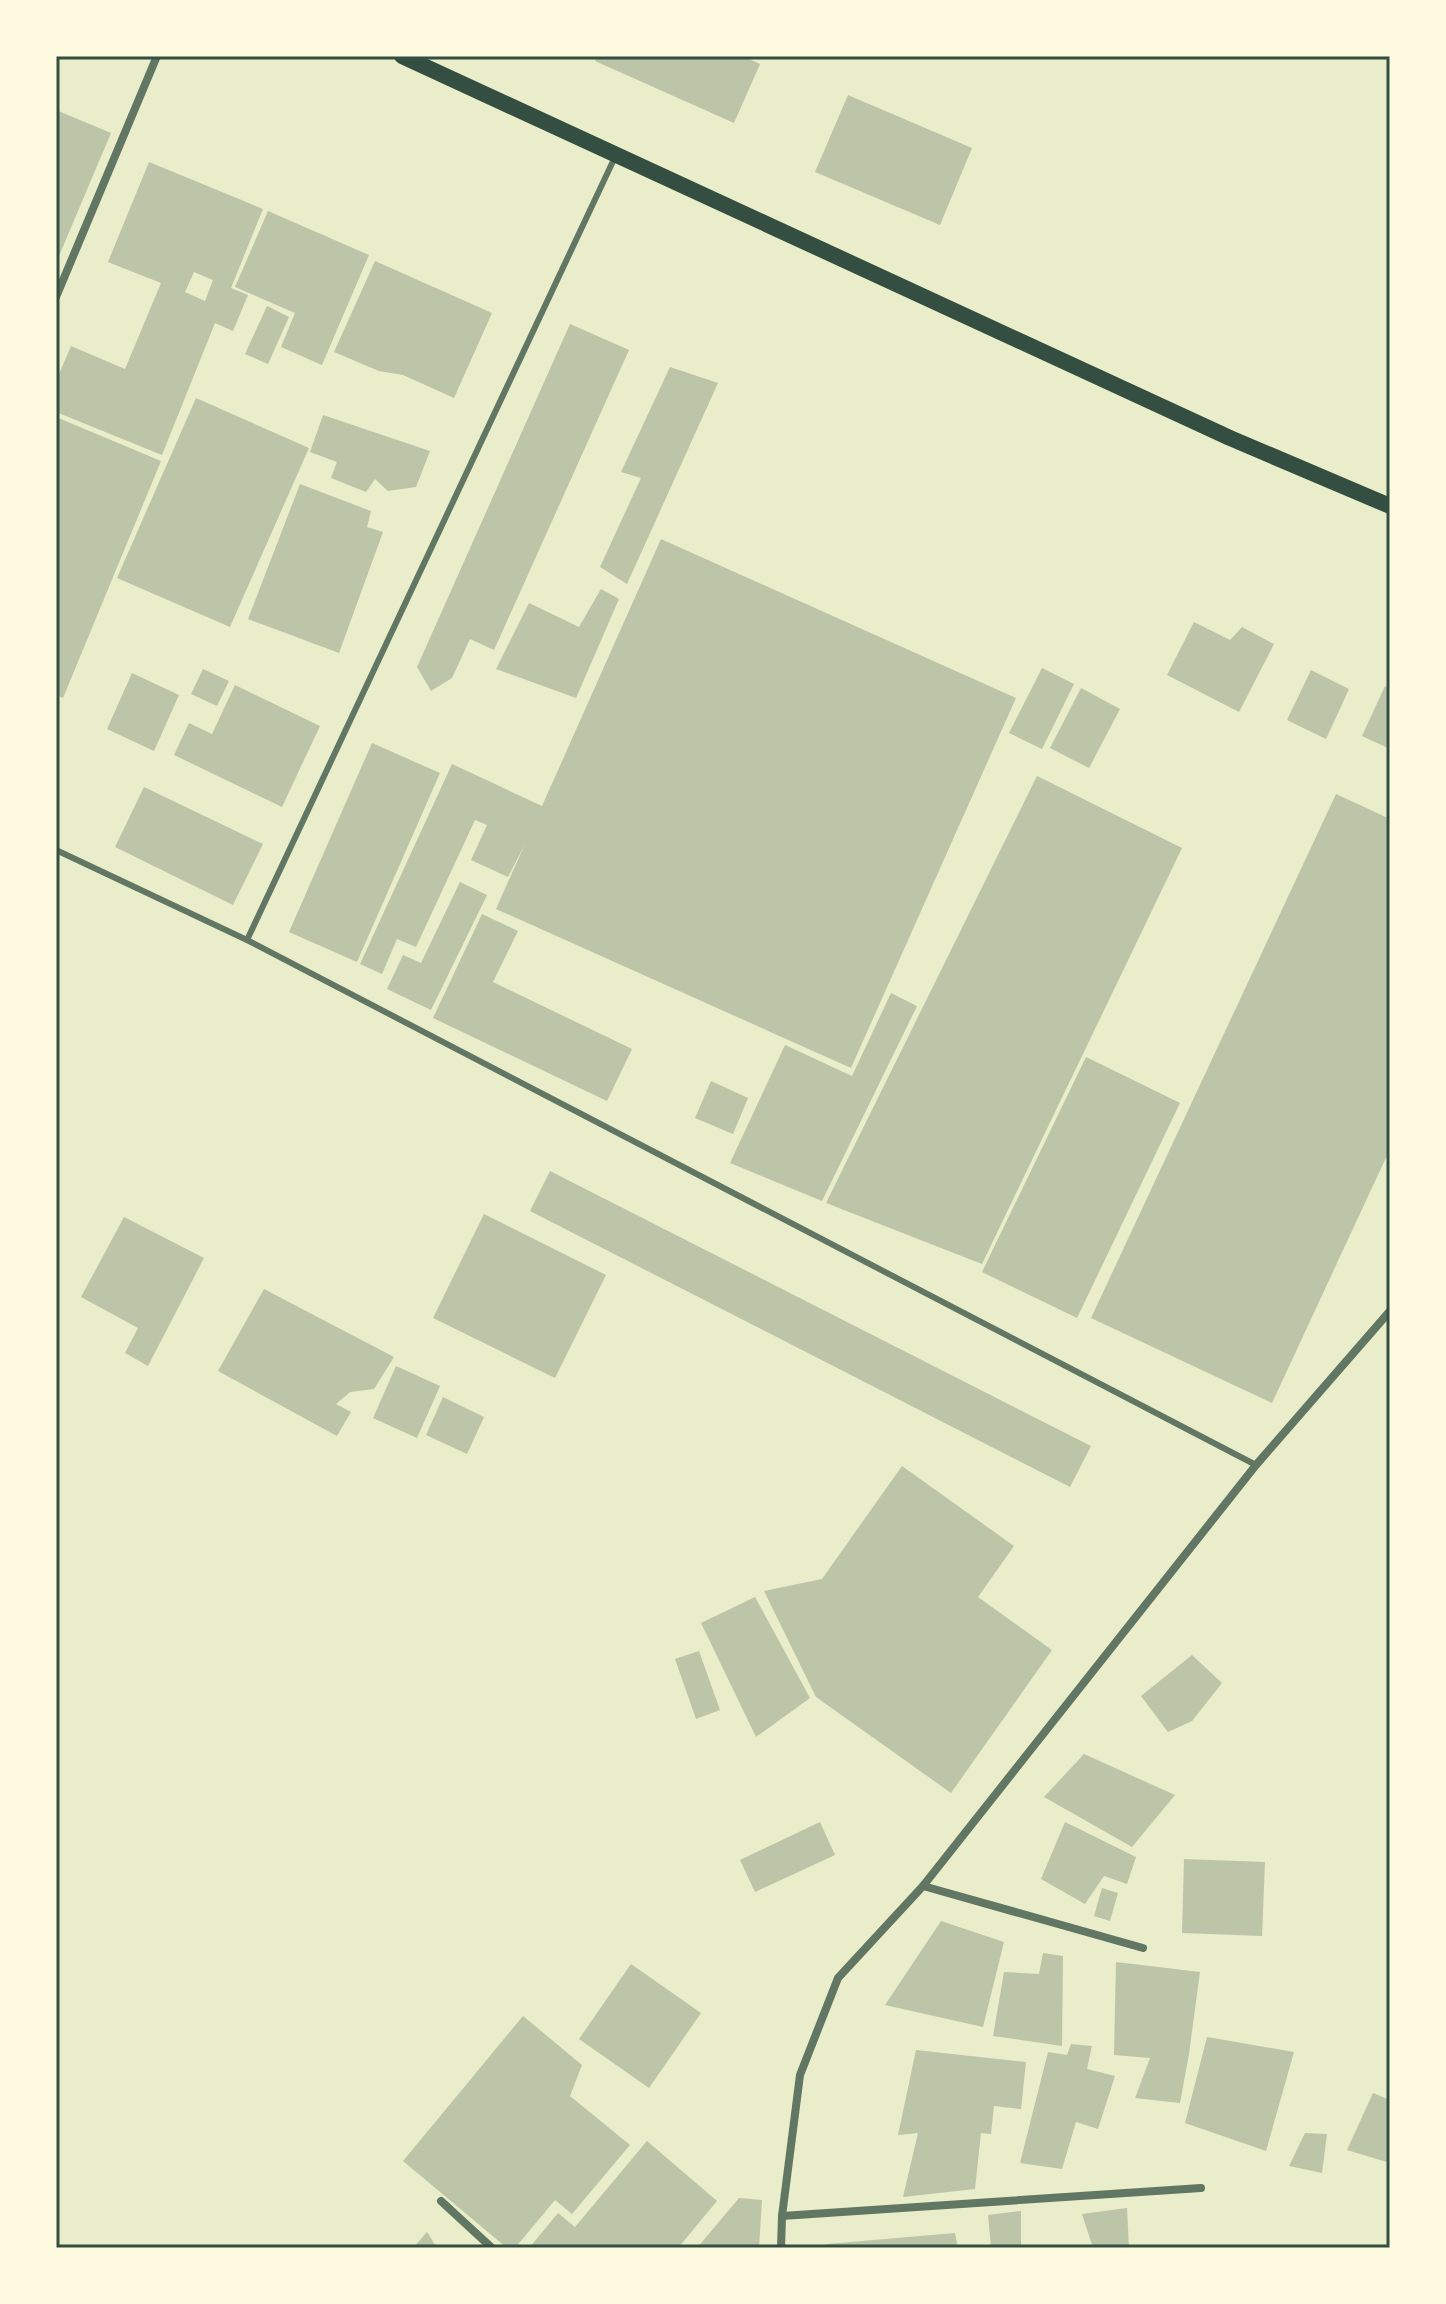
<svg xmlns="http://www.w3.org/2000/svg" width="1446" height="2304" font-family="Rubik,sans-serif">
  <rect width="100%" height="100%" fill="#e9edc9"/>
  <g fill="#bcc5a7" fill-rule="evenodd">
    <path d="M598 56H743L760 64 734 123 595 61Z"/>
    <path d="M848 95 972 148 940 225 815 172Z"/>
    <path d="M56 110 111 133 56 263Z"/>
    <path d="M149 162 263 209 231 288 248 295 233 331 215 323 162 455 56 412V381L71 346 125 369 161 283 108 262ZM194 272 213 280 205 301 185 292Z"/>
    <path d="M268 211 369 255 322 365 281 347 295 313 235 287Z"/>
    <path d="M375 261 492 313 454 398 403 375 379 371 334 352Z"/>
    <path d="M267 306 289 317 268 364 245 354Z"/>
    <path d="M570 324 629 350 494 650 470 639 452 678 431 691 417 667Z"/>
    <path d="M670 367 718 383 627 584 600 567 641 478 621 472Z"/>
    <path d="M196 398 309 448 230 627 117 578Z"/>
    <path d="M323 415 430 451 416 487 388 491 375 479 366 492 331 478 337 462 310 452Z"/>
    <path d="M56 417 161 461 63 698 56 695Z"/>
    <path d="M300 484 371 511 367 527 383 532 339 653 248 619Z"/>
    <path d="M661 539 1016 698 851 1068 496 909 525 844 508 877 471 860 487 825 475 820 416 947 397 939 382 974 360 964 452 764 542 806Z"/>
    <path d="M601 589 619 599 576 698 496 669 529 603 579 627Z"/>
    <path d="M1194 622 1230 640 1242 627 1274 644 1239 712 1167 675Z"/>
    <path d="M1042 668 1074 684 1042 749 1009 733Z"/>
    <path d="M203 669 229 681 217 706 191 694Z"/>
    <path d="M1311 670 1349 689 1326 739 1287 720Z"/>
    <path d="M132 673 179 695 154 751 107 729Z"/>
    <path d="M235 685 320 726 282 807 174 755 189 723 212 734Z"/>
    <path d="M1385 686 1390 689V749L1362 736Z"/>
    <path d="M1081 688 1120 709 1089 768 1050 748Z"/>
    <path d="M372 743 440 773 357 962 289 932Z"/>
    <path d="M1037 776 1182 848 982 1264 826 1203Z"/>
    <path d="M144 787 263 844 233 905 115 847Z"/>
    <path d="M1336 794 1390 819V1149L1272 1403 1091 1318Z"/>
    <path d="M460 882 487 895 431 1010 387 989 403 955 421 963Z"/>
    <path d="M482 914 518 931 493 982 632 1049 607 1101 433 1018Z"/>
    <path d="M891 993 917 1006 822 1201 730 1163 785 1045 852 1076Z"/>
    <path d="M1086 1057 1180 1103 1077 1318 982 1272Z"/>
    <path d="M711 1081 748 1098 733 1134 695 1118Z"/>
    <path d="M550 1171 1091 1446 1070 1487 530 1211Z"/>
    <path d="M484 1214 606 1275 555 1378 433 1318Z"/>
    <path d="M124 1217 204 1258 148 1366 125 1353 138 1328 81 1297Z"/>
    <path d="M264 1289 394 1357 374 1389 350 1392 336 1404 351 1412 337 1436 218 1371Z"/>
    <path d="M396 1366 440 1386 417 1438 373 1418Z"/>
    <path d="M443 1397 484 1417 467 1454 426 1435Z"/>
    <path d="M902 1466 1014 1546 978 1597 1052 1650 951 1793 816 1697 764 1591 822 1579Z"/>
    <path d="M755 1597 810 1698 756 1737 701 1623Z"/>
    <path d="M699 1651 720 1710 696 1719 675 1659Z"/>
    <path d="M1192 1655 1222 1683 1192 1721 1168 1732 1141 1696Z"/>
    <path d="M1084 1754 1175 1795 1132 1847 1044 1797Z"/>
    <path d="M820 1822 835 1855 755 1892 740 1860Z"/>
    <path d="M1065 1822 1136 1857 1127 1884 1104 1876 1085 1904 1041 1879Z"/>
    <path d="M1184 1859 1265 1862 1262 1936 1182 1933Z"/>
    <path d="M1102 1888 1118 1893 1110 1921 1094 1916Z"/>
    <path d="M941 1921 1004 1942 983 2027 885 2005Z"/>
    <path d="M1043 1953 1063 1956 1062 2046 993 2036 1004 1972 1039 1974Z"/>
    <path d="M1116 1962 1200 1972 1189 2054 1180 2103 1135 2098 1150 2058 1114 2055Z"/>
    <path d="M631 1964 701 2013 649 2088 579 2039Z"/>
    <path d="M523 2016 582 2065 570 2096 630 2145 572 2214 555 2200 515 2248H507L403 2161Z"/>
    <path d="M1207 2037 1294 2052 1266 2151 1185 2123Z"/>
    <path d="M1071 2044 1092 2046 1087 2069 1115 2076 1098 2129 1076 2122 1062 2169 1020 2163 1048 2052 1067 2055Z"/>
    <path d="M916 2050 1026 2062 1021 2109 994 2106 991 2134 981 2133 975 2189 903 2197 918 2133 898 2135Z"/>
    <path d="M1373 2093 1390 2100V2163L1347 2150Z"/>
    <path d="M1305 2133 1327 2134 1322 2173 1289 2166Z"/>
    <path d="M647 2141 717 2201 678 2248H529L558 2213 575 2227Z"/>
    <path d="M739 2198 762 2200 759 2248H697Z"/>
    <path d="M1127 2208 1129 2248H1093L1082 2214Z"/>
    <path d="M1021 2211V2248H991L988 2215Z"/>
    <path d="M427 2232 437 2248H413Z"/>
    <path d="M955 2233 958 2248H827V2244Z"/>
  </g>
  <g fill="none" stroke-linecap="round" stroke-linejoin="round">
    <g stroke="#617663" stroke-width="6">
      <path d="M56 850 247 940 1256 1465"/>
      <path d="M247 940 615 157"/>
    </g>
    <g stroke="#617663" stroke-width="8">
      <path d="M56 297 157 56"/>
      <path d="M923 1886 1143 1948"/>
      <path d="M441 2201 492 2248"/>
      <path d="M782 2216 1201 2188"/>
      <path d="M781 2248 782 2216 800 2075 838 1978 923 1886 1256 1465 1390 1311"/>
    </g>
    <path stroke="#344e41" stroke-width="16" d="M402 56 1230 438 1390 506"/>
  </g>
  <rect width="1446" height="2304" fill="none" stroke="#fefae0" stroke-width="116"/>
  <rect x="58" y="58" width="1330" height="2188" fill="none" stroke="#344e41" stroke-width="3"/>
</svg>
